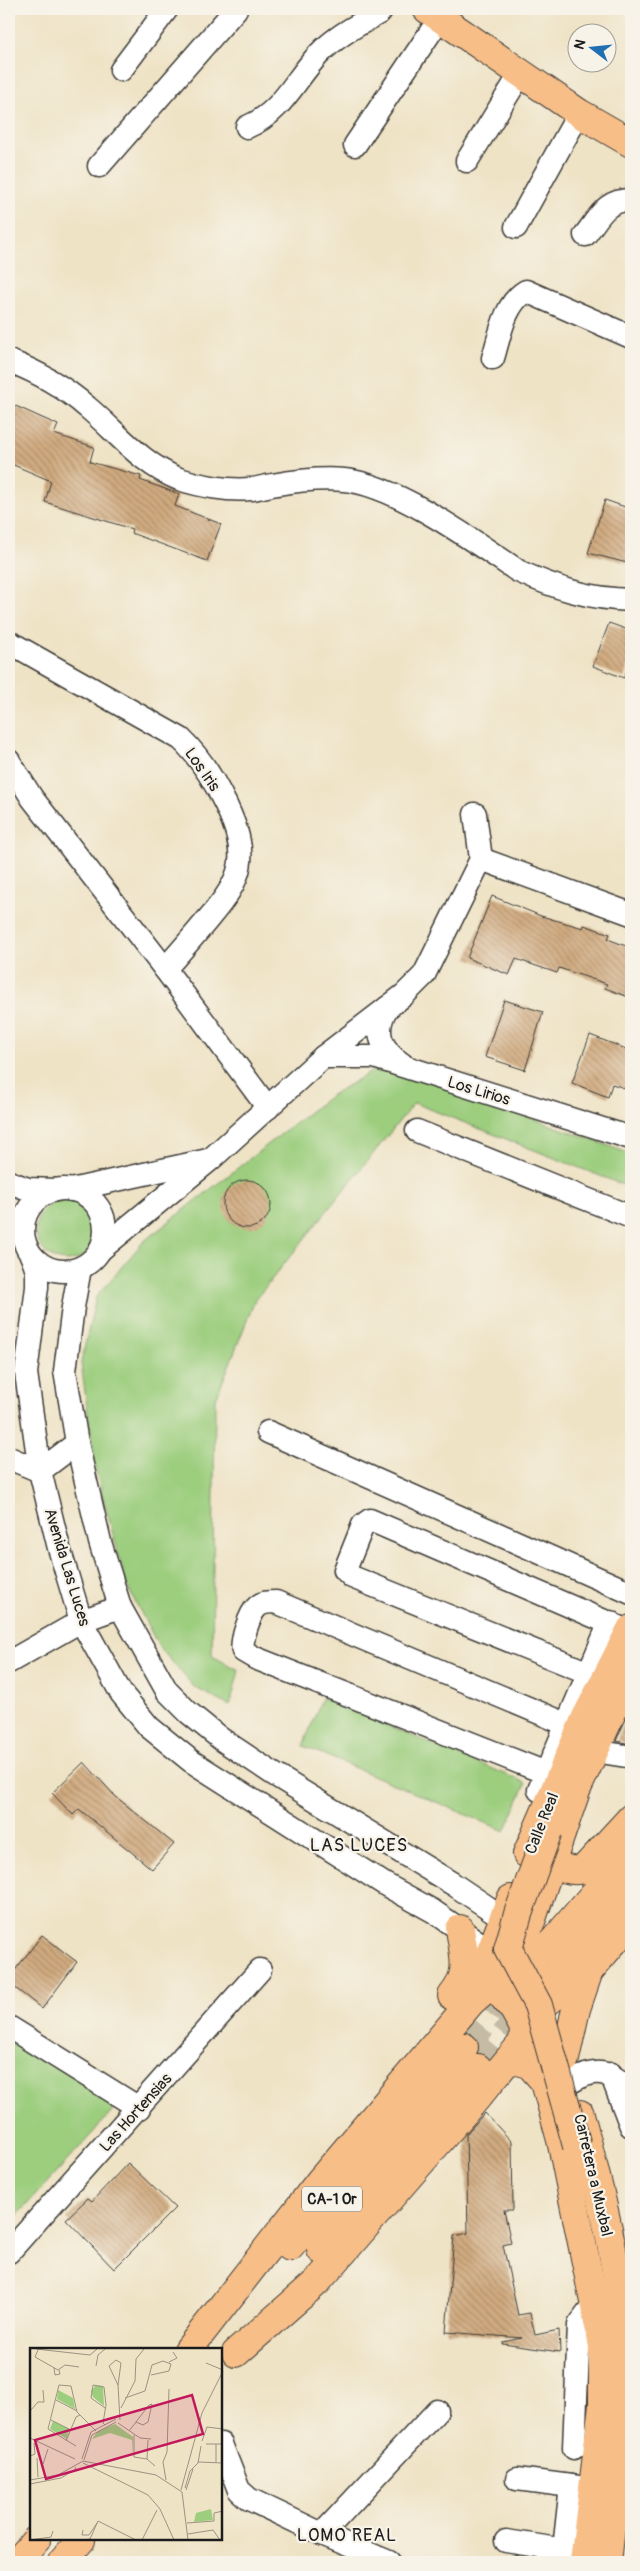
<svg xmlns="http://www.w3.org/2000/svg" width="640" height="2571" font-family="Pangolin,sans-serif">
  <defs>
    <pattern id="building-back-hatch" width="6" height="6" patternUnits="userSpaceOnUse" patternTransform="scale(1.25)"><rect width="6" height="6" fill="#d1ab80"/><path d="M-1 5l2 2M0 0l6 6M5-1l2 2" fill="none" stroke="#a98a68"/></pattern>
  </defs>
  <rect width="100%" height="100%" fill="#f7f3e8"/>
  <filter id="ink" filterUnits="userSpaceOnUse"><feTurbulence type="fractalNoise" baseFrequency=".02" numOctaves="2"/><feDisplacementMap in="SourceGraphic" scale="10" xChannelSelector="R" yChannelSelector="G"/><feConvolveMatrix kernelMatrix="1 2 1 2 8 2 1 2 1" color-interpolation-filters="sRGB"/></filter>
  <filter id="wash" filterUnits="userSpaceOnUse"><feTurbulence type="fractalNoise" baseFrequency=".0096" numOctaves="4" result="noise"/><feDisplacementMap in="SourceGraphic" scale="20" xChannelSelector="R" yChannelSelector="G"/><feGaussianBlur stdDeviation="1.12" result="paint"/><feColorMatrix in="noise" values="0 0 0 0 0 0 0 0 0 0 0 0 0 0 0 0 0 1.4 0 .05"/><feComposite in="paint" operator="in"/></filter>
  <g filter="url(#wash)">
    <rect width="100%" height="100%" fill="#efe3c6"/>
    <g fill="#9cce7e" stroke="#5c754d">
      <path d="M376 1069H392L421 1078 631 1154V1188L414 1103 255 1300 215 1401 212 1656 239 1670 230 1706 194 1687 159 1647 127 1586 96 1471 81 1363 96 1297 143 1242 330 1096Z"/>
      <circle cx="67" cy="1230" r="31"/>
      <path d="M322 1698 526 1783 505 1831 303 1746Z"/>
      <path d="M9 2025 115 2100 112 2112 9 2224Z"/>
    </g>
    <g id="blocks">
      <g fill="url(#building-back-hatch)">
        <path d="M9 403 58 425 54 434 94 447 90 462 141 476 140 480 179 494 175 506 221 524 207 561 131 533 132 529 45 502 51 481 9 463Z"/>
        <path d="M605 500 631 509V564L588 553Z"/>
        <path d="M609 623 631 631V659L624 678 593 666Z"/>
        <path d="M492 896 541 916 583 928 584 925 610 934 608 939 631 948V998L605 988 607 984 559 968 557 973 516 959 509 975 467 958Z"/>
        <path d="M504 1000 543 1012 525 1070 485 1057Z"/>
        <path d="M590 1035 631 1051V1090L612 1084 608 1097 572 1083Z"/>
        <circle cx="247" cy="1204" r="24"/>
        <path d="M631 1708V1744L616 1741Z"/>
        <path d="M84 1762 115 1796 174 1844 152 1869 79 1809 73 1815 52 1793Z"/>
        <path d="M42 1935 77 1962 42 2009 9 1983V1978Z"/>
        <path d="M485 2113 512 2142 513 2210H504L511 2243 503 2245 518 2315 530 2313 535 2335 559 2330 560 2352 503 2344V2342L522 2338 446 2332 454 2236 468 2233 466 2134Z"/>
        <path d="M128 2163 175 2208 114 2269 66 2219 88 2198 92 2201Z"/>
      </g>
    </g>
  </g>
  <g filter="url(#ink)">
    <use href="#blocks" fill-opacity="0" stroke="#3c3a36" stroke-width="1"/>
    <g fill="none" stroke-linecap="round" stroke-linejoin="round">
      <g stroke="#c5bba4" stroke-width="28" stroke-dasharray="28 14" stroke-linecap="butt">
        <path d="M464 2047 520 1981"/>
        <path d="M478 2068 533 2001"/>
      </g>
      <g stroke="#3c3a36" stroke-width="25">
        <g id="minor">
          <path d="M121 70 167 9"/>
          <path d="M247 127C283 112 294 80 319 54 336 36 358 25 379 13L382 9"/>
          <path d="M355 145 440 18"/>
          <path d="M467 161 521 73"/>
          <path d="M99 166 236 9"/>
          <path d="M516 227 579 113"/>
          <path d="M585 235C600 216 605 200 631 200"/>
          <path d="M493 358C500 336 504 304 526 291L631 337"/>
          <path d="M9 361C38 372 63 386 87 407 117 432 141 464 179 479 200 486 228 491 250 489 257 489 265 486 272 485 295 481 321 478 344 480 395 484 475 542 518 571 555 588 590 599 631 600"/>
          <path d="M9 642 181 739C201 758 214 780 226 805 250 856 244 877 208 919 194 936 180 952 165 969"/>
          <path d="M9 761 32 798 165 969 268 1108"/>
          <path d="M481 859 631 914"/>
          <path d="M387 1008C373 1031 381 1050 402 1064"/>
          <path d="M323 1057H374L631 1138"/>
          <path d="M417 1131 631 1217"/>
          <path d="M9 1182 28 1189 56 1190"/>
          <circle cx="64" cy="1230" r="41"/>
          <path d="M71 1190 208 1160"/>
          <path d="M100 1250 211 1159 323 1057 404 995 424 975 481 859 475 814"/>
          <path d="M32 1257 37 1271V1287L26 1373 40 1471 59 1548 81 1621 121 1693 149 1727 191 1761 386 1885 433 1911 491 1951"/>
          <path d="M80 1268 73 1307 65 1371 77 1443 100 1542 120 1607 167 1691 189 1713 221 1739 272 1773 453 1884 505 1919"/>
          <path d="M268 1432 631 1593"/>
          <path d="M9 1458 40 1471 77 1443"/>
          <path d="M9 1662 81 1621 120 1607"/>
          <path d="M589 1673 352 1577 345 1570 363 1525 370 1520 630 1632"/>
          <path d="M594 1751 626 1756"/>
          <path d="M546 1773 255 1658 243 1651C240 1642 250 1613 257 1607 262 1602 269 1602 276 1602L566 1724"/>
          <path d="M539 1790 610 1622"/>
          <path d="M9 2027 139 2108"/>
          <path d="M611 2074 631 2126"/>
          <path d="M571 2082C597 2066 608 2072 631 2089"/>
          <path d="M9 2252 260 1970"/>
          <path d="M221 2444 239 2490 249 2499 322 2534 389 2562"/>
          <path d="M574 2448 579 2325 595 2303"/>
          <path d="M517 2479 594 2489"/>
          <path d="M322 2534 437 2411"/>
          <path d="M506 2541 585 2553"/>
          <path d="M564 2549 571 2486"/>
        </g>
      </g>
      <g stroke="#3c3a36" stroke-width="30">
        <g id="major">
          <path d="M427 9 579 113 631 143"/>
          <path d="M527 1854 586 1717 631 1629"/>
          <path d="M511 1899 491 1951 524 2011"/>
          <path d="M545 1989C536 1973 522 1955 526 1936L576 1791 631 1671"/>
          <path d="M538 2057 561 2140 603 2346V2405L584 2562"/>
          <path d="M580 2114C602 2198 625 2285 625 2373 624 2436 614 2500 607 2562"/>
        </g>
      </g>
      <g stroke="#3c3a36" stroke-width="30">
        <g id="highway">
          <path d="M554 1855 556 1863C565 1870 573 1872 584 1869L631 1818"/>
          <path d="M545 1951 631 1851"/>
          <path d="M561 1967 631 1888"/>
          <path d="M452 1996C471 1973 464 1956 460 1929"/>
          <path d="M551 1999 589 1971 631 1922"/>
          <path d="M511 2058 530 2065 544 2081"/>
          <path d="M565 2059 576 2009 589 1971"/>
          <path d="M290 2247 464 2047"/>
          <path d="M321 2250 478 2068"/>
          <path d="M188 2350 319 2182 471 2002 491 1951"/>
          <path d="M236 2353 318 2281 475 2100 523 2042 524 2028 514 2010 497 1989H486L471 2002"/>
          <path d="M17 2562 36 2540"/>
          <path d="M62 2562 81 2540"/>
        </g>
      </g>
      <use href="#minor" stroke="#fff" stroke-width="22"/>
      <use href="#major" stroke="#f7be88" stroke-width="28"/>
      <use href="#highway" stroke="#f7be88" stroke-width="28"/>
      <g stroke="#3c3a36" stroke-width="30" stroke-linecap="butt">
        <path id="major-bridge" d="M548 1831 518 1914 508 1949 538 2005 577 2146"/>
      </g>
      <use href="#major-bridge" stroke="#f7be88" stroke-width="28"/>
    </g>
  </g>
  <g text-anchor="middle" stroke-width="4.5" stroke-linejoin="round" paint-order="stroke">
    <rect fill="#f7f3e8" stroke="#5e5c59" stroke-width="1" x="302" y="2186.5" width="60" height="25" rx="4"/>
    <g font-size="15" font-weight="bold" fill="#1c1c1c">
      <text x="332" y="2204">CA-1 Or</text>
    </g>
    <g font-size="16" fill="#1c1c1c" stroke="#f7f3e8">
      <text transform="translate(203 769) rotate(55)" y="6">Los Iris</text>
      <text transform="translate(479 1090) rotate(17)" y="6">Los Lirios</text>
      <text transform="translate(68 1567) rotate(73)" y="6">Avenida Las Luces</text>
      <text transform="translate(541 1823) rotate(-68)" y="6">Calle Real</text>
      <text transform="translate(135 2112) rotate(-48)" y="6">Las Hortensias</text>
      <text transform="translate(594 2175) rotate(77)" y="6">Carretera a Muxbal</text>
    </g>
    <g font-size="18" letter-spacing="1" fill="#1c1c1c" stroke="#f7f3e8">
      <text x="359" y="1851">LAS LUCES</text>
      <text x="347" y="2541">LOMO REAL</text>
    </g>
  </g>
  <g transform="translate(30 2348)">
    <rect width="192" height="192" fill="#efe3c6"/>
    <path d="M66 37 73 38 74 58 63 49 61 43ZM28 42 43 50 45 61 27 51ZM23 73 39 81 37 91 20 81ZM85 76 103 89V108L102 92 80 85 62 91 68 83ZM181 161 183 172 164 174 166 165Z" fill="#9cce7e"/>
    <path fill="none" stroke="#9b9382" stroke-width="1" d="M6 1 60 7 67 1M8 2 5 9 28 22 35 17 49 19M139 14 147 10 143 4M176 15 193 22M66 18 68 7 75 1M24 20 25 27 30 26 29 22M88 37 79 18 86 12 91 15 88 37 90 72M95 50 115 43 122 17 133 13 141 16 139 23 121 27M26 52 47 63M75 60 61 50 63 37 74 39 76 57 73 75 75 77M91 60 105 33 106 11 114 1M0 63 8 54H14L13 42M21 72 39 81M88 75 110 90 121 91M99 83 119 57 122 56 118 74 113 77 106 74M104 87V109L117 111M0 90 45 111M118 92 117 111 125 118M36 93 46 69 50 67M172 93 177 79 193 81M176 96H193M46 98 18 81 29 37 41 38 47 64 66 83M0 108 5 106 4 95M7 110 8 129M52 111 61 84 86 71M54 112 62 87 86 74M168 114 193 115M186 114V96M53 115 118 147 130 161 144 192M13 116 18 101M0 132 28 127 53 113 126 127 152 144 158 192M136 132 133 114 137 104 139 41M0 136 31 130 46 121 45 119M155 140 160 123 168 115 171 98M151 142 172 65 193 23M156 142 163 121M157 175 184 173V165L193 163M53 182 52 187H59L67 175M158 186 183 182 190 192M0 192 21 189 23 183M52 192 60 191 68 173 106 192M112 192 127 162"/>
    <path fill="#c2185b" fill-opacity="0.15" stroke="#c2185b" stroke-width="2.5" d="M162 47 173 86 16 131 5 92Z"/>
    <rect width="192" height="192" fill="none" stroke="#1c1c1c" stroke-width="2.5"/>
  </g>
  <rect width="640" height="2571" fill="none" stroke="#f7f3e8" stroke-width="30"/>
  <g transform="translate(592 48) rotate(286)"><circle r="24" fill="#f7f3e8" stroke="#9f9d96"/>
  <path d="M0-4L9 19L0 12L-9 19Z" fill="#1f6fb2"/>
  <text y="-8" font-size="14" font-weight="bold" text-anchor="middle" fill="#1c1c1c">N</text>
  </g>
</svg>
